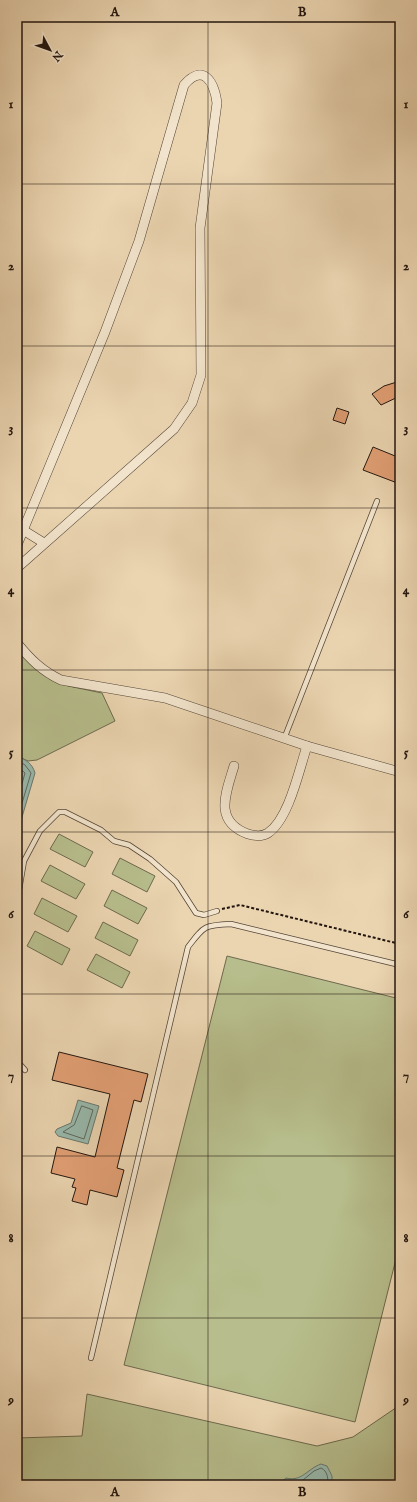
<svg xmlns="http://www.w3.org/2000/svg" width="417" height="1502" font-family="'IM FELL English',serif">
  <rect width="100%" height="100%" fill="#ebd5b1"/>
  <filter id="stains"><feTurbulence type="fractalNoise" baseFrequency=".005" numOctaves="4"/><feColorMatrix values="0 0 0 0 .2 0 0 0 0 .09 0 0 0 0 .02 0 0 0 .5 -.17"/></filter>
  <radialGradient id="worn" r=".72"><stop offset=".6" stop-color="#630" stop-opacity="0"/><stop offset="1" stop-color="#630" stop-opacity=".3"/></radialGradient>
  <g fill="#b7bd8c" stroke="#6c694d">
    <path d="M17 644 68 686 102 693 115 721 37 760 28 761 17 756Z"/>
    <path d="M59 834 93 852 85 867 50 849Z"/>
    <path d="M120 858 155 876 147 892 112 874Z"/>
    <path d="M50 865 85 884 76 899 41 881Z"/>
    <path d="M112 890 147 908 138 924 104 906Z"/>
    <path d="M42 898 77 916 68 932 34 914Z"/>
    <path d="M103 922 138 940 130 956 95 938Z"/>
    <path d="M35 931 70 949 62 965 27 946Z"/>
    <path d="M96 954 130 972 122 988 87 970Z"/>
    <path d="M227 956 400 999V1243L355 1422 124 1365Z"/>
    <path d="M87 1394 317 1446 353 1437 400 1405V1485H17V1438L82 1436Z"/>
  </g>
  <g fill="#98b9ad" stroke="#69776d">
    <path d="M17 756C26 760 32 763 35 773L17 834Z"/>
    <path d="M78 1100 99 1106 88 1144 58 1136 55 1132 57 1129 71 1123Z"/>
    <path d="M321 1464 327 1466 332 1476V1485H289L287 1483H280L286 1478C302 1482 307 1469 321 1464Z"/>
  </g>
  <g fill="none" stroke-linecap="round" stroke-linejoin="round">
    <g stroke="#5d675e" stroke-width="1">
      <path d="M17 760 25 765 31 773 17 820"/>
      <path d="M17 766 25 773 17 802"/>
      <path d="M82 1106 93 1110 84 1139 63 1132 74 1125Z"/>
      <path d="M292 1485 303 1480 314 1471 321 1468C328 1471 328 1479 328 1485"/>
    </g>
  </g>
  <g fill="#e29f74" stroke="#22150e">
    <path d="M400 381V396L381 405 372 394 384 386Z"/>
    <path d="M337 408 349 412 345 424 333 420Z"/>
    <path d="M400 422V439L396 436V427Z"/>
    <path d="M373 447 400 458V484L363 470Z"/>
    <path d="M59 1052 148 1074 141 1102 134 1100 117 1168 124 1170 117 1197 90 1190 87 1205 72 1201 76 1188 72 1187 75 1179 51 1173 57 1147 95 1157 110 1094 52 1080Z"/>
  </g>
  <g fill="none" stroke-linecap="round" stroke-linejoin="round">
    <g stroke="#544537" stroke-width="6">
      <g id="lane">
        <path d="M284 739 377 501"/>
        <path d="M17 902 24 861 40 831 59 812H65L101 830 114 841 129 845 150 859 176 882 196 913 204 915 217 911"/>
        <path d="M17 1061 25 1070"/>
        <path d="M91 1358 188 947C204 926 204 925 231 924L400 965"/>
      </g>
    </g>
    <g stroke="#544537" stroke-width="10">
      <g id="street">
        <path d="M23 530 44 543"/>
        <path d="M17 545 105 332 139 241 184 85C203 63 214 81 217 103L200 228 201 375 192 403 174 429 17 568"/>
        <path d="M17 643C30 659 42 671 61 680L165 698 307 746 400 772"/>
        <path d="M234 766C226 793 213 821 248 834 255 836 262 837 268 833 289 819 299 770 307 746"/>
      </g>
    </g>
    <path stroke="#22150e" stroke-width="2" stroke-dasharray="3 2" stroke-linecap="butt" d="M222 909 240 905 400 944"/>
    <use href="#lane" stroke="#f2e4cc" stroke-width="4.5"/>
    <use href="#street" stroke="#f2e4cc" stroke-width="9"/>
  </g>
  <path fill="none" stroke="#22150e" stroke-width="1" stroke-opacity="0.55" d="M208 17V1485M17 184H400M17 346H400M17 508H400M17 670H400M17 832H400M17 994H400M17 1156H400M17 1318H400"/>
  <rect width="417" height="1502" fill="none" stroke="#ebd5b1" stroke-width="44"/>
  <g transform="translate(50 50) rotate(131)" stroke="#f2e4cc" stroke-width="3" paint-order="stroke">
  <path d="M0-3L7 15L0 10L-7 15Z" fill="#22150e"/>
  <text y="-6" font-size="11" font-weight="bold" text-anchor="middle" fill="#22150e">N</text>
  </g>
  <rect x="22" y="22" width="373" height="1458" fill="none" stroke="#22150e" stroke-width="1.5"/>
  <g font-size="13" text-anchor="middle" font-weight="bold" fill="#22150e">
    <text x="115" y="16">A</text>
    <text x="302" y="16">B</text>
    <text x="11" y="108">1</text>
    <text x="406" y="108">1</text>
    <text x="11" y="270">2</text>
    <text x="406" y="270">2</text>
    <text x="11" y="432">3</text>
    <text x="406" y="432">3</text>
    <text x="11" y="594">4</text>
    <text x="406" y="594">4</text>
    <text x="11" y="756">5</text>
    <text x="406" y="756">5</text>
    <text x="11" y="918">6</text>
    <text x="406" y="918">6</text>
    <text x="11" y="1080">7</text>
    <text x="406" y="1080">7</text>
    <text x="11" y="1242">8</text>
    <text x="406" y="1242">8</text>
    <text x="11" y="1404">9</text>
    <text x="406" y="1404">9</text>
    <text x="115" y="1496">A</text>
    <text x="302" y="1496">B</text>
  </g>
  <rect width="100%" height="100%" filter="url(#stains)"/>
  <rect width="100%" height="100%" fill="url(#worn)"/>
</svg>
